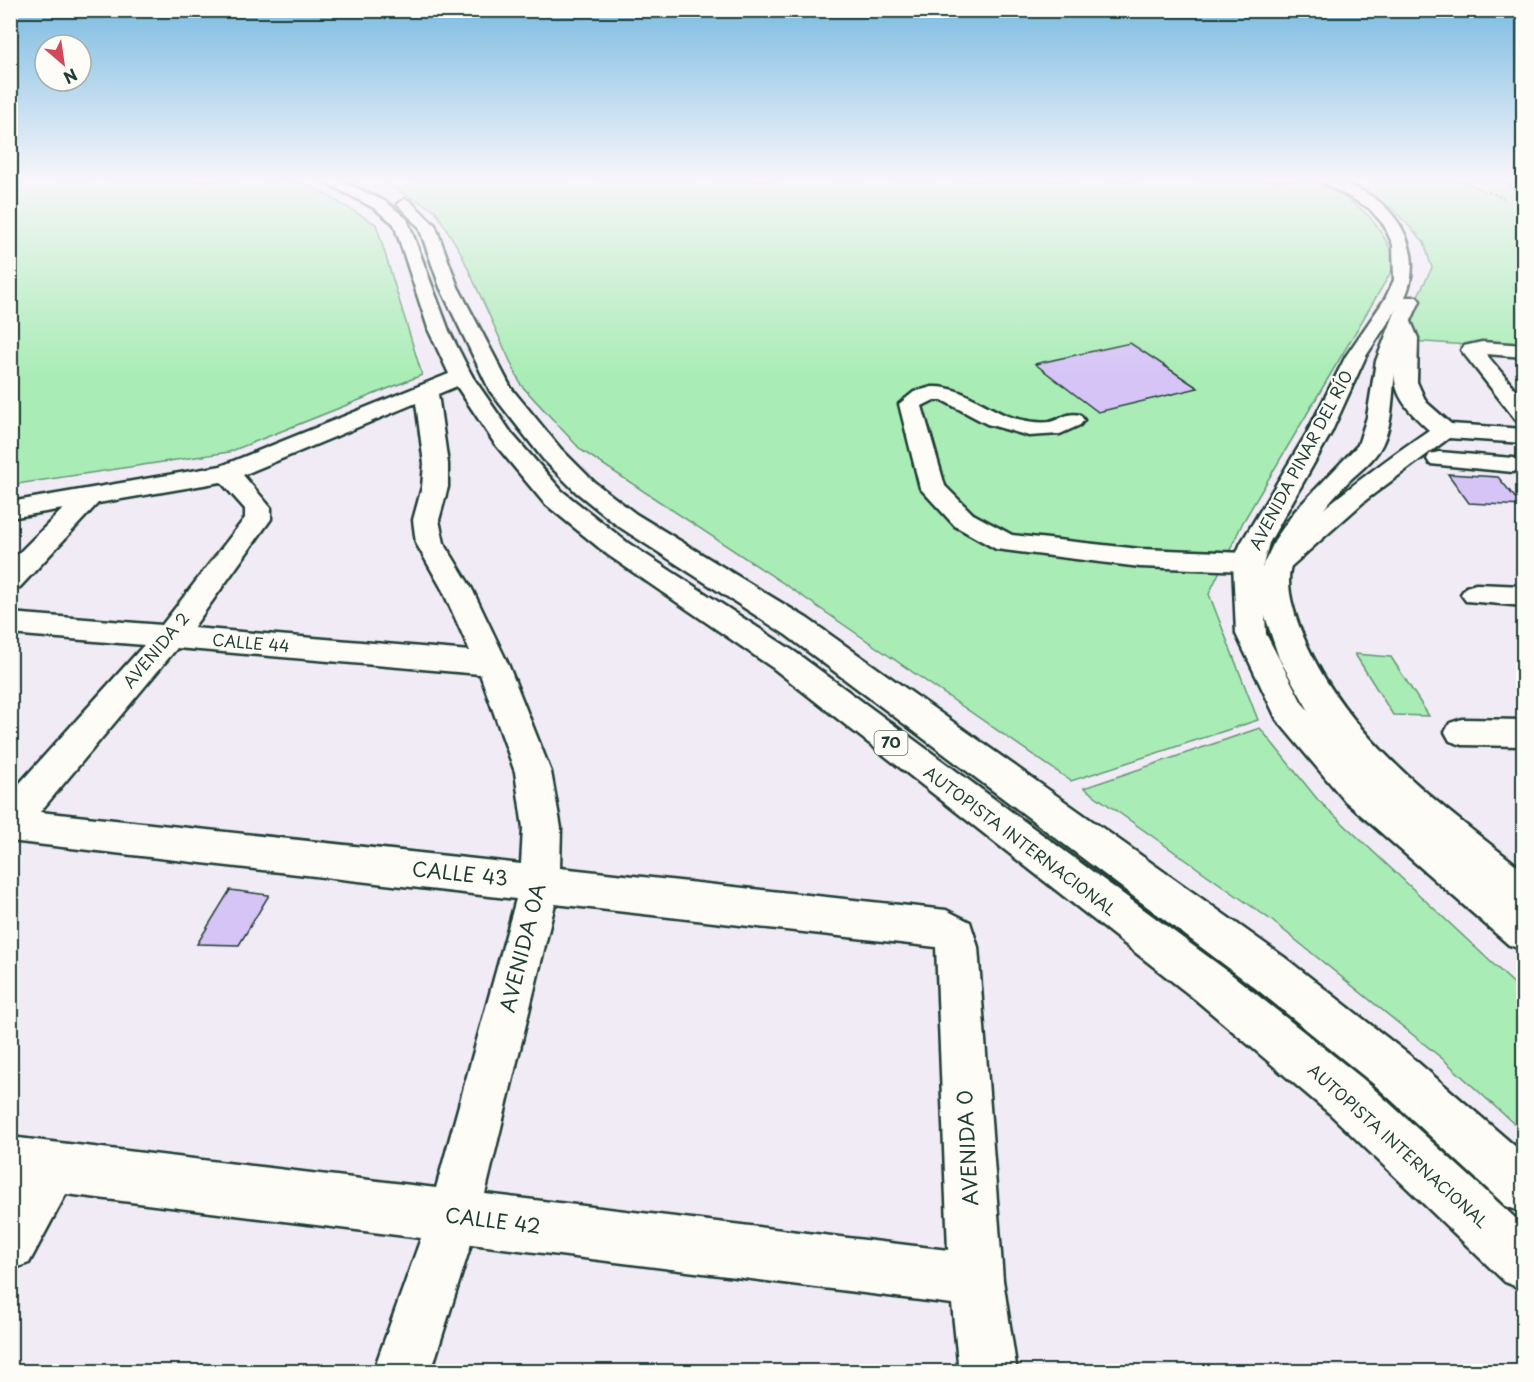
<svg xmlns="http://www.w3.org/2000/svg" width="1534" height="1382" font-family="'Playpen Sans',sans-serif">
  <rect width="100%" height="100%" fill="#f1ebf6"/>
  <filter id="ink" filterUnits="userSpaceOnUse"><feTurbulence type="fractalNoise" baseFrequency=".0167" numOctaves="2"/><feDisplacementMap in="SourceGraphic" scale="12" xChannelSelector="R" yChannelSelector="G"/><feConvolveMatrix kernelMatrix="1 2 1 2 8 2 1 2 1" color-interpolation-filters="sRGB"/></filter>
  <g filter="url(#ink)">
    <g fill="#a9ecb5" stroke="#649474" stroke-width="1.5">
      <path d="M11 181H293L309 185 376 224 422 375 229 452 11 485Z"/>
      <path d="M380 181H1314C1365 209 1371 210 1397 262L1243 522 1209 594 1258 720 1071 781 786 585 581 450 521 385 460 251 435 210Z"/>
      <path d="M1340 181H1523V349L1412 341 1406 319 1432 268 1424 242 1392 208Z"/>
      <path d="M1355 654 1391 657 1429 716 1393 715Z"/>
      <path d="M1260 728 1318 800 1523 992V1132L1444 1060 1271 920 1084 788Z"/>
    </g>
    <g fill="#d5c4f5" stroke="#1f3d34" stroke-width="1.5">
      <path d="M1130 343 1198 388 1098 412 1035 364Z"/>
      <path d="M1448 474 1498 477 1522 506 1469 503Z"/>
      <path d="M230 890 269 895 239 945 197 944Z"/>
    </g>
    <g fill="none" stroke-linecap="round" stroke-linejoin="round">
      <g stroke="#1f3d34" stroke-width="5">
        <g id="minor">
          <path d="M1507 181H1524V190L1516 189Z"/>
          <path d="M1402 315 1409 317 1418 338 1417 382 1426 402 1451 424 1524 429V443L1449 438 1367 499 1287 570 1277 573 1267 570 1263 564 1267 558C1318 511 1372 469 1429 430 1415 417 1398 402 1395 381 1392 358 1401 346 1392 321L1395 317Z"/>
          <path d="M1482 342 1524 345V357L1486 354 1524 400V422L1516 420 1461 350 1464 346Z"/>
          <path d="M461 369 469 371 472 376 469 381 438 394 448 464V487L439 520 444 543 472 589 508 664 551 772 561 828 560 868 946 910 970 922 978 947 1003 1280 1017 1372H959L952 1304 471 1244 431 1372H373L421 1238 66 1194 29 1263 10 1270V1193L14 1187H10V1137L436 1188 516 899 10 841V794L144 645 10 634V613L162 625 245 518V509L221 482 98 503 20 587 10 589V562L63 509 10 518V502L221 466ZM416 403 424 464 422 487 413 520 416 543 442 589 470 651 193 628 271 519V508L243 475ZM177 648 480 674 515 772 523 828 521 864 40 812ZM555 904 936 947 948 1250 485 1194Z"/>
          <path d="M932 387C965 385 990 414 1022 420 1031 422 1041 423 1050 422 1062 419 1067 412 1080 415L1084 420 1080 425 1060 434 1029 436 987 424 942 400H934L922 406 945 486 973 514 1012 535 1140 549 1247 553 1257 556 1261 562 1257 568 1247 571 1140 567 996 549 955 526 920 488 899 404 914 392Z"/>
          <path d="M1439 452 1513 458 1522 460 1524 468 1513 472 1430 464 1427 459 1430 454Z"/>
          <path d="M1476 584 1524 586V606L1466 601 1461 594 1466 587Z"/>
          <path d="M1462 719 1524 720V746L1462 745 1450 741 1445 732 1450 723Z"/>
        </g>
      </g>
      <g stroke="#1f3d34" stroke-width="5">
        <g id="major">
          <path d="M323 181H342L386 202 407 219 449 331 472 376 512 434 562 491 628 543 795 652 1226 970 1363 1079 1524 1226V1290L1505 1282 1329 1113 1196 1000 773 668 608 555 544 503 495 444 450 376 429 331 394 224 374 208Z"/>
          <path d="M1321 181C1379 181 1431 239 1405 297H1417L1420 301C1411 320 1402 340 1397 361 1391 389 1395 419 1382 445 1374 461 1360 470 1348 482 1326 504 1305 530 1293 560 1284 581 1292 606 1299 626 1340 734 1437 802 1524 871V950L1509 945 1345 801 1277 720 1236 634 1233 562 1241 543 1307 433 1346 356 1385 299 1394 280 1393 245 1384 225 1369 208ZM1396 310 1376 361 1367 417 1358 445 1295 511 1276 538 1262 568 1269 543 1331 433 1366 356ZM1265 616 1279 658 1309 711 1302 703 1266 634Z"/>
          <path d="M405 199 410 201 435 225 458 287 511 388 561 449 594 482 636 514 808 619 1284 957 1408 1054 1524 1154V1213L1506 1206 1376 1086 1254 987 786 635 618 526 576 492 543 459 490 391 440 287 419 227 397 204Z"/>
        </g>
      </g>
      <path stroke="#1f3d34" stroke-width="1.5" stroke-dasharray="3 2" stroke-linecap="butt" d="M1460 181 1504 198"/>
      <use href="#minor" fill="#fdfcf7" fill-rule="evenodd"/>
      <use href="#major" fill="#fdfcf7" fill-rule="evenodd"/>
    </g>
  </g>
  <linearGradient id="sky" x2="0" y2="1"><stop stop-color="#7bbbe1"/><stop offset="0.48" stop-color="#f9f6fb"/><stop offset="1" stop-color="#f9f6fb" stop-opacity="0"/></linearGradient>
  <rect width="1534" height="375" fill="url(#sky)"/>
  <g text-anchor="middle" stroke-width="4.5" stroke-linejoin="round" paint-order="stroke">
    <rect fill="#fdfcf7" stroke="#62766e" stroke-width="1.5" x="874.5" y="731" width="33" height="24" rx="4.5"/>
    <g font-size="15" font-weight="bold" fill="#1f3d34">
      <text x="891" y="748">70</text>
    </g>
    <g font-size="16" fill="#1f3d34" stroke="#fdfcf7">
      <text transform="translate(1301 460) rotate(-62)" y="6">AVENIDA PINAR DEL RÍO</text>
      <text transform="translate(251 643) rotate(5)" y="6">CALLE 44</text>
      <text transform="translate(156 650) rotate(-50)" y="6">AVENIDA 2</text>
      <text transform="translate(1020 841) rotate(37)" y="6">AUTOPISTA INTERNACIONAL</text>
      <text transform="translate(1398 1146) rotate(42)" y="6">AUTOPISTA INTERNACIONAL</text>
    </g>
    <g font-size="20" fill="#1f3d34" stroke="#fdfcf7">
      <text transform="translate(460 874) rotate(6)" y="7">CALLE 43</text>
      <text transform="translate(523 948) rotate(-76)" y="7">AVENIDA 0A</text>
      <text transform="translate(968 1148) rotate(-93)" y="7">AVENIDA 0</text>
      <text transform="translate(493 1221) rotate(7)" y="7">CALLE 42</text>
    </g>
  </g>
  <rect width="1534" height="1382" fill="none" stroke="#fdfcf7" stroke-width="36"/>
  <rect x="18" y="18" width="1498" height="1346" fill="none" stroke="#1f3d34" stroke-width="2" filter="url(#ink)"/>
  <g transform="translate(63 63) rotate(151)"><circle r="28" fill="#fdfcf7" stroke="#a4b0a9" stroke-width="1.5"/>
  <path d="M0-4.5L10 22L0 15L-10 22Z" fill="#d1495b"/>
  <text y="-9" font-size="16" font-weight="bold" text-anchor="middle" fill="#1f3d34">N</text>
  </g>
</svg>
